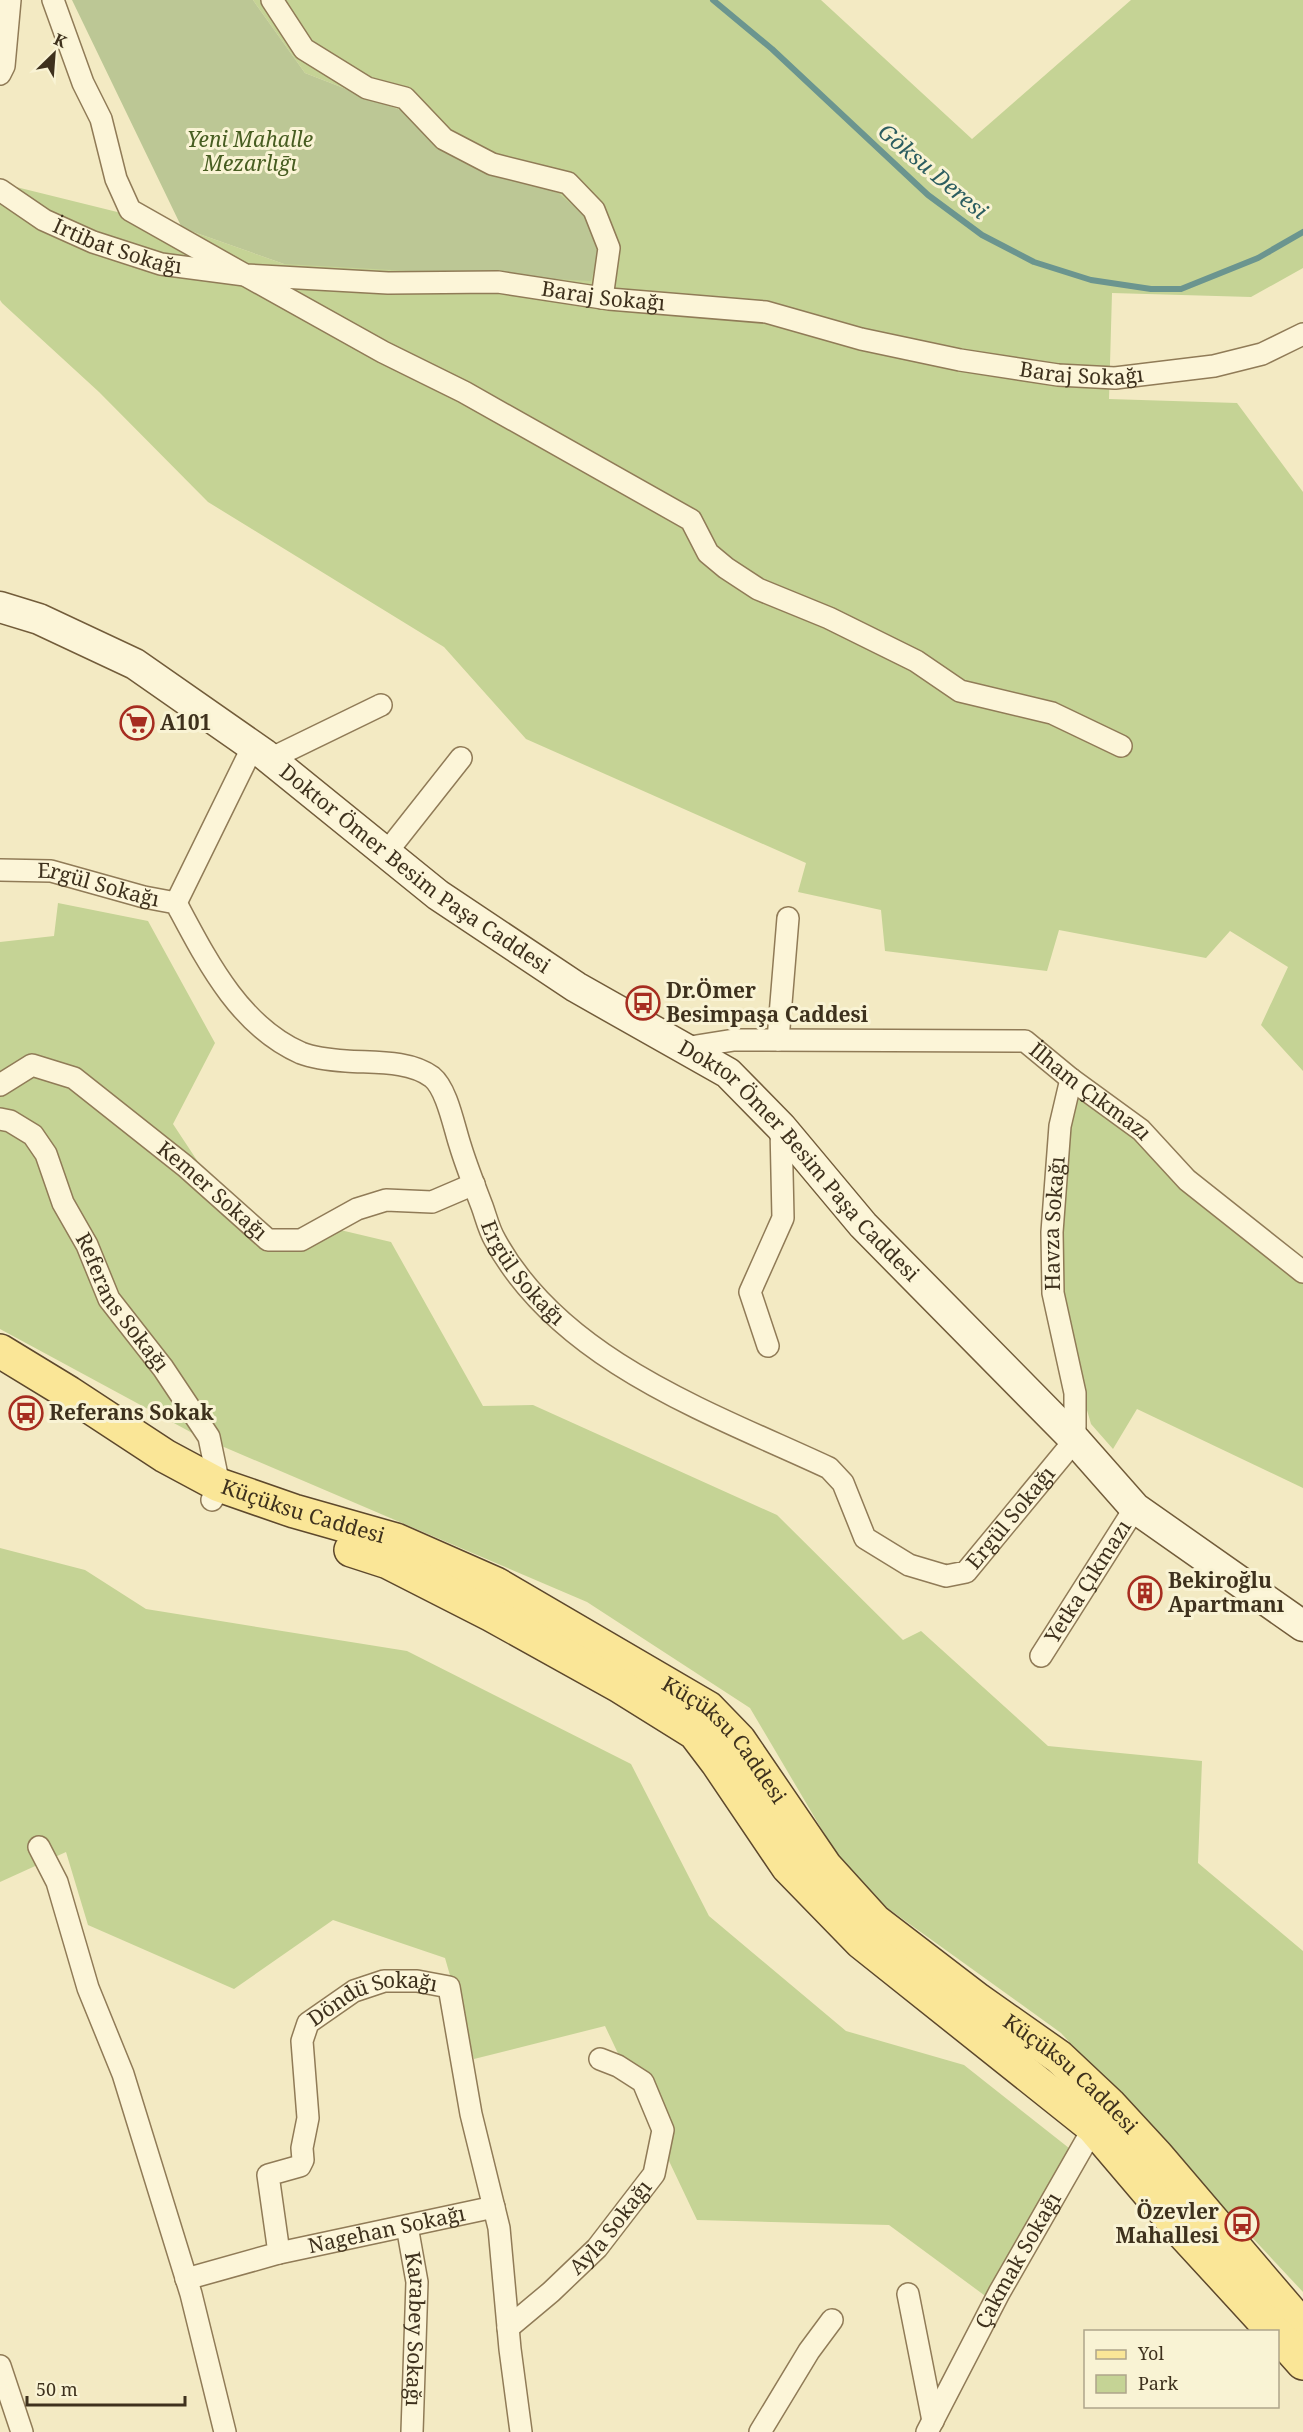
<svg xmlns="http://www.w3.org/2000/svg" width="1303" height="2432" font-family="'Noto Serif',serif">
  <rect width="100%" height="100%" fill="#f3eac3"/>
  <g fill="#c5d395">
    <path d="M253 0H821L972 139 1131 0H1303V268L1251 297 1112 293 1109 399 1237 403 1303 492V1071L1261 1025 1288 967 1230 931 1206 958 1059 930 1047 971 885 951 881 910 798 892 806 863 526 739 444 647 208 502 99 392 2 303 0 300V183L182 228 284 264 558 193 456 158 403 111 305 73Z"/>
    <path d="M58 903 148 921 215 1043 173 1124 204 1171 270 1234 315 1224 391 1242 483 1406 533 1405 777 1515 903 1640 921 1631 1048 1746 1202 1761 1198 1863 1303 1951V2292L1061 2033 854 1884 750 1708 587 1602 196 1435 0 1329V942L54 936Z"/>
    <path d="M1075 1070 1303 1263V1488L1137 1409 1113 1449 1091 1424 1052 1288Z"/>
    <path d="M0 1548 85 1570 146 1609 407 1651 631 1764 709 1916 846 2031 964 2065 1074 2152 1003 2309 889 2225 697 2220 605 2026 474 2059 445 1958 333 1920 234 1989 88 1925 66 1852 0 1882Z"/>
  </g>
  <path fill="#bcc795" d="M72 0H253L305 73 403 111 456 158 558 193 588 218 600 252 591 281 284 264 182 228Z"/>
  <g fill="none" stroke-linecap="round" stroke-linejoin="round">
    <path stroke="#6b958f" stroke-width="6" d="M713 0 772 49 928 195 982 235 1034 262 1091 280 1151 289H1181L1258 258 1303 232"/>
    <g stroke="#907b57" stroke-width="24">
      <g id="street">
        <path id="s1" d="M53 0 83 83 101 119 116 179 130 210 245 275 388 283 498 282 609 299 766 312 861 339 960 360 1058 375 1115 378 1214 366 1262 354 1303 334"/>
        <path d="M272 0 304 49 367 88 405 98 444 139 492 164 568 183 594 210 609 248 602 298"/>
        <path d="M0 74 4 66 10 0"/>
        <path id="s2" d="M0 190 44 220 93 242 161 264 245 275 383 352 464 392 691 520 708 553 726 568 758 589 829 618 916 661 960 691 1052 713 1121 746"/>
        <path d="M270 759 381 705"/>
        <path d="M386 853 461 758"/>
        <path id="s3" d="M0 870 51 871 144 897 176 903C206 959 239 1026 301 1053 314 1058 332 1060 346 1061 373 1063 409 1060 432 1077 447 1089 454 1127 460 1145 466 1165 474 1185 482 1206 486 1217 489 1230 495 1240 561 1361 711 1413 829 1468L843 1483 865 1538 909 1565 946 1576 966 1572 1075 1440V1393L1053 1293 1052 1232 1060 1126 1071 1079"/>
        <path d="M176 903 253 746"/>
        <path d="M778 1040 788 918"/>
        <path id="s4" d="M684 1048 734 1040 1025 1041 1071 1079 1141 1130 1187 1180 1303 1272"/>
        <path id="s5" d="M0 1085 32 1065 74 1078 185 1166 268 1240H301L357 1209 386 1200 432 1202 474 1184"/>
        <path id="s6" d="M0 1119 10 1121 33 1135 46 1154 63 1203 87 1245 109 1299 163 1368 209 1437 219 1485 212 1500"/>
        <path d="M768 1346 750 1292 783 1218 781 1127"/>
        <path id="s7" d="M1041 1656 1135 1508"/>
        <path d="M39 1847 57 1882 88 1988 123 2074 191 2294 225 2432"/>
        <path id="s8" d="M407 2226 417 2282 412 2432"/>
        <path id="s9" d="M279 2253 494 2207"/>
        <path id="s10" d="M186 2279 279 2253 268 2175 300 2166 303 2160 302 2148 308 2118 302 2041 308 2023 354 1991 384 1981H417L449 1987 471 2114 499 2228 510 2349 521 2432"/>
        <path d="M908 2294 933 2421"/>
        <path id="s11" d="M508 2328 551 2292 597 2248 654 2174 663 2130 643 2082 618 2066 600 2059"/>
        <path d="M0 2366 22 2432"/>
        <path d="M760 2432 809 2351 832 2320"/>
        <path id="s12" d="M927 2432 999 2293 1098 2120"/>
      </g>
    </g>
    <g stroke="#725c3a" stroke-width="33">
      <g id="secondary">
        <path id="s13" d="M0 607 39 619 135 664 264 754 438 895 576 987 728 1073 781 1127 863 1225 1075 1440 1135 1508 1303 1626"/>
      </g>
    </g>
    <g stroke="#5d482c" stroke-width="36">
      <g id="primary">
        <path id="s14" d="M0 1351 69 1393 165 1456 219 1485 294 1511 396 1540 496 1584 708 1708 739 1740 825 1866 875 1921 978 2000 1059 2057 1109 2104 1157 2156 1303 2327"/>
        <path d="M351 1550 388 1562 492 1615 618 1685 695 1733 717 1762 788 1867 861 1942 1093 2127 1184 2234 1274 2332"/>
        <path d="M1278 2335 1303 2363"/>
      </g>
    </g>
    <use href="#street" stroke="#fcf5d8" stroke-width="21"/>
    <use href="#secondary" stroke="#fcf5d8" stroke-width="30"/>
    <use href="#primary" stroke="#fae697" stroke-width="33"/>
  </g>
  <defs>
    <g id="supermarket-ring" transform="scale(1.725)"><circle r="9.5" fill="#f9f3d4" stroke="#a62d20" stroke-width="1.5"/><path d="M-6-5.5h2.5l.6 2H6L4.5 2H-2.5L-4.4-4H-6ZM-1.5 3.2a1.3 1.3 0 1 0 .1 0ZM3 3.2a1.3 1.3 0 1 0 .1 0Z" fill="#a62d20"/></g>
    <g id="bus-ring" transform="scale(1.725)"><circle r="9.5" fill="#f9f3d4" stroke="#a62d20" stroke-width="1.5"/><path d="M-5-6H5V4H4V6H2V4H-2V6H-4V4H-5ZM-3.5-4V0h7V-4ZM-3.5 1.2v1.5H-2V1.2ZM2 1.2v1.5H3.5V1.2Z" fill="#a62d20"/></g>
    <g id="building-ring" transform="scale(1.725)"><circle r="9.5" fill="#f9f3d4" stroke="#a62d20" stroke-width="1.5"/><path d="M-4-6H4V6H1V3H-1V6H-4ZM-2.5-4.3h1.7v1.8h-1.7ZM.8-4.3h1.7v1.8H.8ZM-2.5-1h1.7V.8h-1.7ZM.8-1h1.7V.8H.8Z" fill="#a62d20"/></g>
  </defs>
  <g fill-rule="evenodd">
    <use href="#supermarket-ring" x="137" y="723"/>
    <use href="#bus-ring" x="643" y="1003"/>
    <use href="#bus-ring" x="26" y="1413"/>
    <use href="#building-ring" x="1145" y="1593"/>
    <use href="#bus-ring" x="1242" y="2224"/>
  </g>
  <g text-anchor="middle" stroke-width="6" stroke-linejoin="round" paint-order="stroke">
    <g font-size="21" font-style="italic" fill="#475d21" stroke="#f9f3d4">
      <text x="250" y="147">Yeni Mahalle<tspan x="250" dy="24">Mezarlıḡı</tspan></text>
    </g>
    <g font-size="21" fill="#3e311d" stroke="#f9f3d4">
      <text dy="7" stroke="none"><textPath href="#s2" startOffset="132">İrtibat Sokağı</textPath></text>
      <text dy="7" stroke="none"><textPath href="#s1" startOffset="716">Baraj Sokağı</textPath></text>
      <text dy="7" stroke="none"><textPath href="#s1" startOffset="1202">Baraj Sokağı</textPath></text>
      <text dy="7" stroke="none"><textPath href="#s13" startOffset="494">Doktor Ömer Besim Paşa Caddesi</textPath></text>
      <text dy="7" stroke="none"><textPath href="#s3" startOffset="100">Ergül Sokağı</textPath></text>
      <text dy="7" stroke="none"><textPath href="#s4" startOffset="424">İlham Çıkmazı</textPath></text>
      <text dy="7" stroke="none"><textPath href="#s13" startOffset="980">Doktor Ömer Besim Paşa Caddesi</textPath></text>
      <text dy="7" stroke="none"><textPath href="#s5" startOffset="260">Kemer Sokağı</textPath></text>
      <text dy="7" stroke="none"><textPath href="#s3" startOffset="1682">Havza Sokağı</textPath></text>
      <text dy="7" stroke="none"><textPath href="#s3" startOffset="732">Ergül Sokağı</textPath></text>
      <text dy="7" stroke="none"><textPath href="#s6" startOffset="228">Referans Sokağı</textPath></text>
      <text dy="7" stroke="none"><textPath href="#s14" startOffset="345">Küçüksu Caddesi</textPath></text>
      <text dy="7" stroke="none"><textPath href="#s3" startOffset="1362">Ergül Sokağı</textPath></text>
      <text dy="7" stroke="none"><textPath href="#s7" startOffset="88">Yetka Çıkmazı</textPath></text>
      <text dy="7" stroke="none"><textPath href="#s14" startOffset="831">Küçüksu Caddesi</textPath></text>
      <text dy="7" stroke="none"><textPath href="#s10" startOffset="426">Döndü Sokağı</textPath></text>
      <text dy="7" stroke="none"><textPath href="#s14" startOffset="1317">Küçüksu Caddesi</textPath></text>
      <text dy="7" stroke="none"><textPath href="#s11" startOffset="144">Ayla Sokağı</textPath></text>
      <text dy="7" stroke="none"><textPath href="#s9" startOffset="110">Nagehan Sokağı</textPath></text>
      <text dy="7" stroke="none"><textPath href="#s12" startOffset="194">Çakmak Sokağı</textPath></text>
      <text dy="7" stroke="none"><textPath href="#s8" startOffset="104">Karabey Sokağı</textPath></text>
    </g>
    <g font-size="21" font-weight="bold" fill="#3e311d" stroke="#f9f3d4" text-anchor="start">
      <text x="160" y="730">A101</text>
      <text x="666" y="998">Dr.Ömer<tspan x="666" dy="24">Besimpaşa Caddesi</tspan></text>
      <text x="49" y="1420">Referans Sokak</text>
      <text x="1168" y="1588">Bekiroğlu<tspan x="1168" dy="24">Apartmanı</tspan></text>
      <text x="1219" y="2219" text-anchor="end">Özevler<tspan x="1219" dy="24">Mahallesi</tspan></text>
    </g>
    <g font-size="22" font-style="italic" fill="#2b5d60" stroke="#f9f3d4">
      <text transform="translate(933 171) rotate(40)" y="8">Göksu Deresi</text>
    </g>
  </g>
  <rect x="1084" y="2330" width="195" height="78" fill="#f9f3d4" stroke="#aea58b" stroke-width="1.5"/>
  <rect x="1096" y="2350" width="30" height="9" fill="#fae697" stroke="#aea58b" stroke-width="1.5"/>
  <text x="1138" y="2360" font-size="18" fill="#3e311d">Yol</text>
  <rect x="1096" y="2375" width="30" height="18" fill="#c5d395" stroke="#aea58b" stroke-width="1.5"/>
  <text x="1138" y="2390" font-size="18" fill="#3e311d">Park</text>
  <g transform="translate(54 54) rotate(25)" stroke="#f9f3d4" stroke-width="4.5" paint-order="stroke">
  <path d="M0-4.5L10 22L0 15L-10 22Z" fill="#3e311d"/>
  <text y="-9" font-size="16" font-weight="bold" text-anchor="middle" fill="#3e311d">K</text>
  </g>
  <path d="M27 2396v9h158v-9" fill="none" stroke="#3e311d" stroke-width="3"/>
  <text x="36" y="2396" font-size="18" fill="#3e311d" stroke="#f9f3d4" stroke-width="4.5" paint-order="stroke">50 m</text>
</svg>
